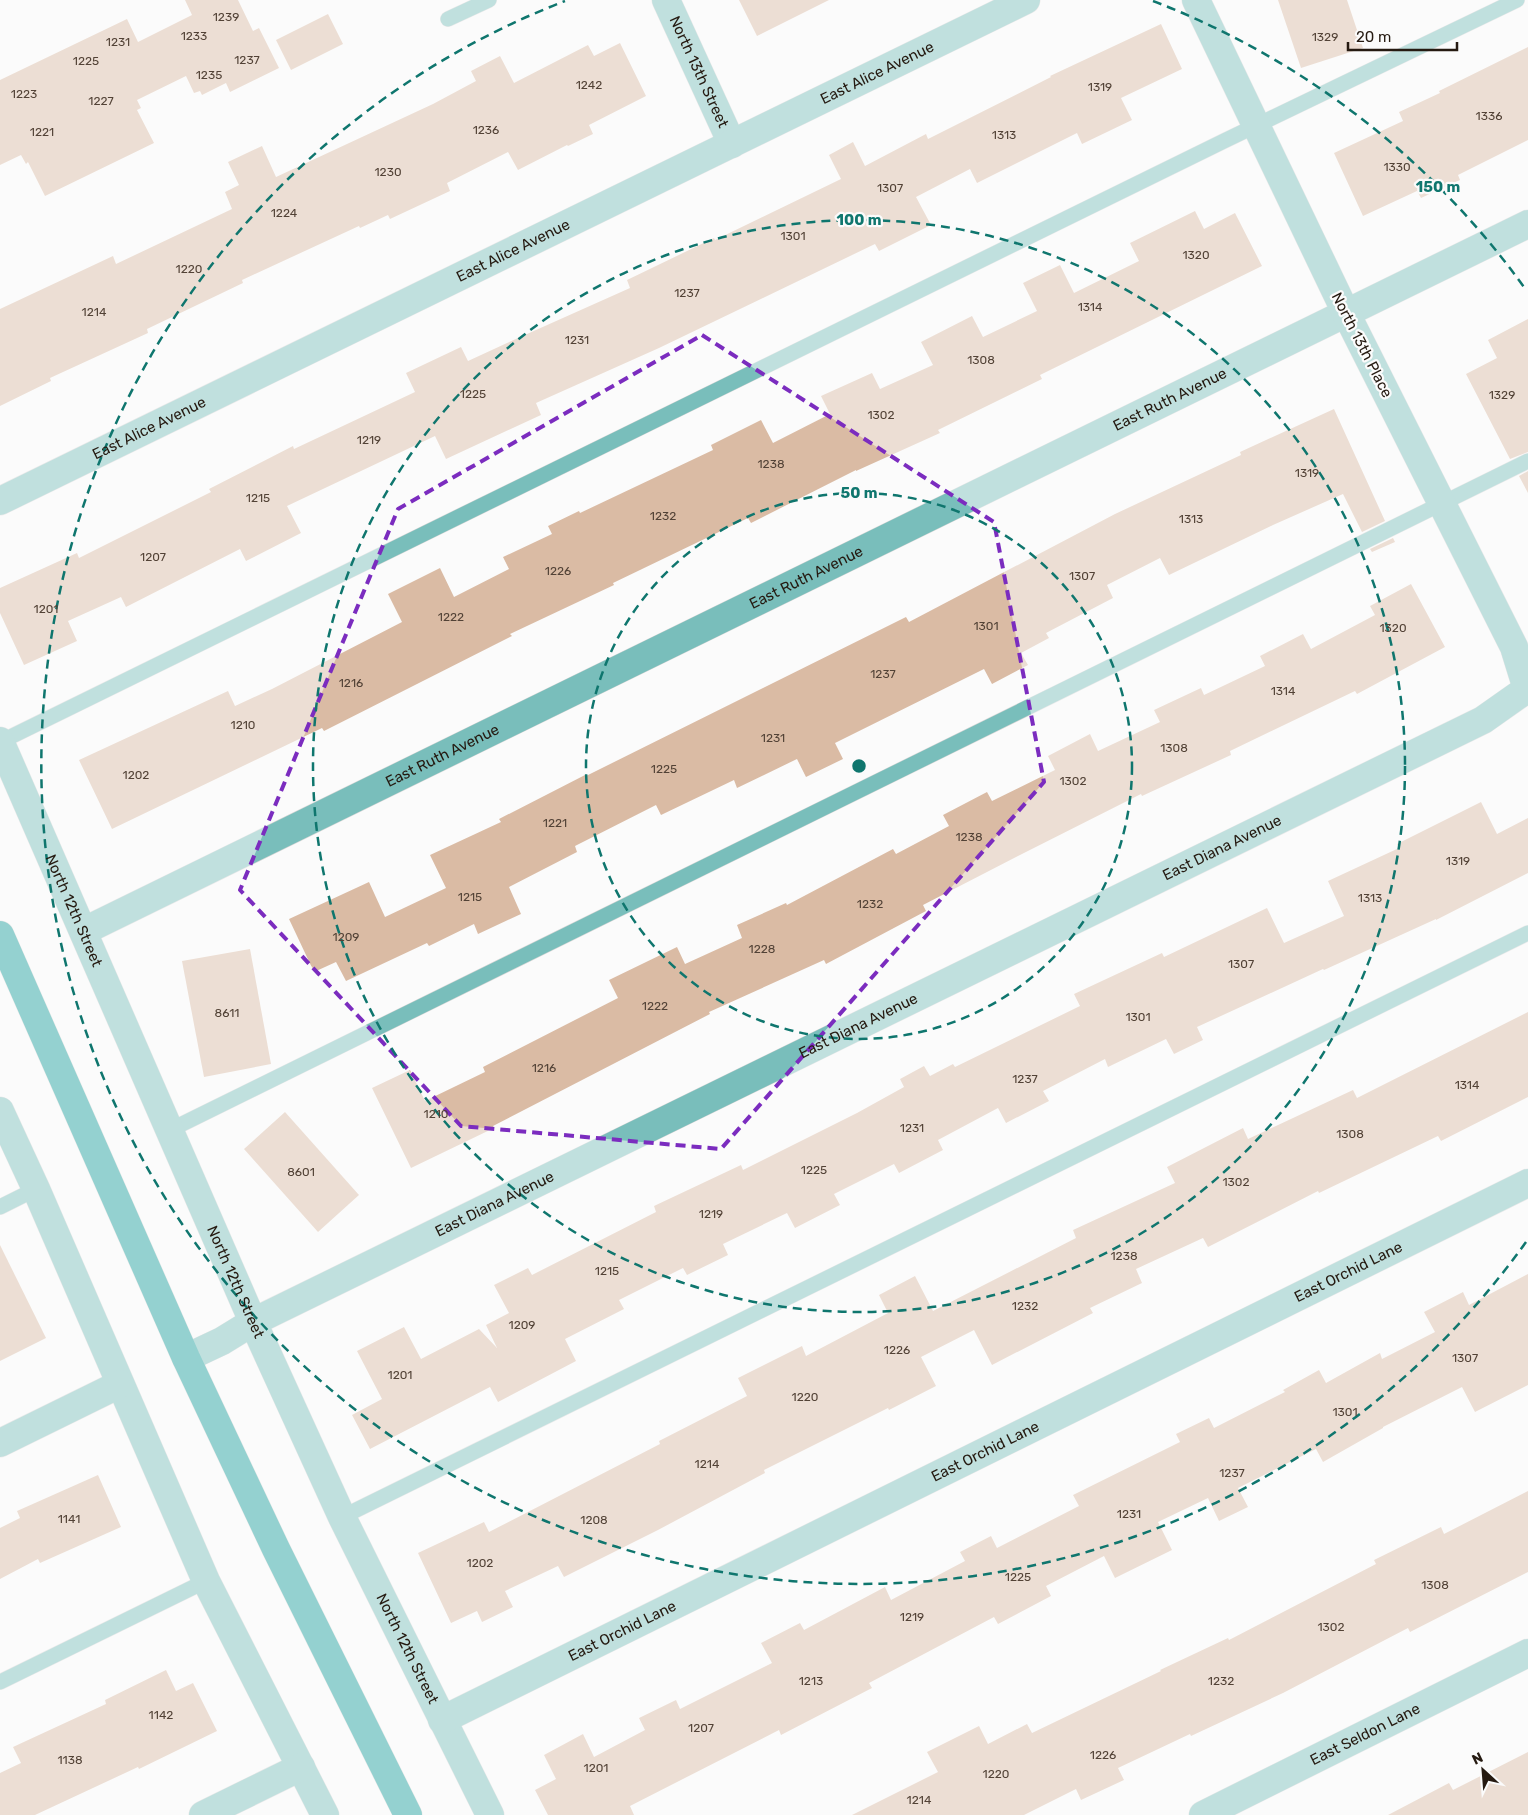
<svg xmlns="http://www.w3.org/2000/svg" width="1528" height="1815" font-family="Rubik,sans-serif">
  <rect width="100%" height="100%" fill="#fbfbfb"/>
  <g fill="#dabba4">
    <path d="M185 0H238L253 31 259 28 279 68 230 92 226 83 202 95 200 91 194 93 186 76 137 100 141 108 137 110 154 143 45 196 28 162 26 164 21 155 0 165V80L127 19 138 42 192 15Z"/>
    <path d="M739 0H829L757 36Z"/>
    <path d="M1278 0H1347L1363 48 1301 68Z"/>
    <path d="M328 14 343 44 291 70 276 40Z"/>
    <path d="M1161 24 1182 69 1121 98 1132 120 1082 144 1077 133 977 183 970 169 916 197 931 225 879 251 875 244 659 348 536 403 541 415 446 459 435 436 287 506 301 533 246 561 240 549 126 607 121 597 68 621 77 641 24 665 0 613V588L77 553 79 558 211 492 209 489 293 446 294 449 415 392 406 373 461 347 468 361 507 343 630 288 627 280 714 238 715 240 841 179 829 155 853 142 865 166 926 134 928 139 1051 77 1050 76Z"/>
    <path d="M620 43 646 96 589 125 593 134 568 146 567 145 518 170 508 152 447 183 450 191 390 219 388 215 360 228 359 226 242 280 243 283 147 329 148 333 50 378 51 381 0 406V309L113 256 116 264 232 209 225 192 239 185 228 162 262 146 276 177 433 104 476 81 471 71 500 56 514 83 588 45 594 56Z"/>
    <path d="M1528 47V140L1458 175 1460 180 1421 198 1417 191 1363 216 1334 153 1403 121 1399 112 1440 93 1439 91Z"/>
    <path d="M1195 211 1204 229 1235 213 1262 266 1040 375 1042 379 938 430 940 433 856 471V470L751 523 748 518 613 583 614 585 510 634 512 636 324 731 322 728 112 829 79 760 228 691 235 706 272 689 402 622 388 594 440 568 454 597 509 569 503 557 552 534 548 526 579 511 580 513 713 450 711 445 761 420 773 443 830 414 821 396 872 373 880 389 933 365 921 342 972 316 983 337 1037 311 1023 283 1060 265 1074 293 1139 261 1130 243Z"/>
    <path d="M1528 319V452L1510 459 1466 374 1497 358 1488 340Z"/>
    <path d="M1334 409 1385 521 1362 532 1343 494 1273 525 1169 575 1160 558 1107 585 1113 598 1046 633 1049 638 1021 653 1028 665 992 684 984 669 835 743 843 759 806 777 797 759 737 788 734 780 661 815 656 805 575 846 577 852 509 887 521 914 478 934 474 924 429 946 427 943 346 981 336 962 314 972 289 919 369 882 385 917 446 888 430 855 501 822 499 819 585 775 586 776 906 617 909 622 1115 514 1241 455 1240 452Z"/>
    <path d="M1528 471V493L1519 476Z"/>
    <path d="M1393 538 1395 542 1372 552 1370 549Z"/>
    <path d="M1411 584 1445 647 1357 694 1355 691 1230 751 1231 755 1142 796 1141 794 1020 855 923 905 926 911 826 964 824 960 709 1012 710 1014 493 1126 494 1128 411 1168 372 1088 410 1070 425 1101 485 1072 483 1067 618 998 609 980 677 947 685 964 742 938 737 925 786 903 787 905 893 849 896 854 949 826 943 815 987 792 992 801 1055 770 1048 756 1090 734 1098 751 1160 722 1154 710 1201 688 1204 695 1265 666 1260 656 1303 634 1311 649 1375 615 1370 606Z"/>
    <path d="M1481 802 1497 834 1528 818V873L1436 920V919L1324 970 1323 969 1197 1027 1203 1040 1174 1054 1166 1039 1108 1067 1105 1059 1043 1091 1049 1101 1006 1123 998 1108 938 1140 943 1150 899 1173 894 1164 834 1194 840 1205 795 1228 787 1213 723 1244 728 1255 687 1275 683 1268 619 1300 624 1309 565 1339 576 1361 498 1402 490 1387 370 1449 352 1415 382 1399 357 1351 404 1327 421 1359 479 1329 497 1348 486 1325 509 1313 494 1285 528 1268 532 1275 656 1212 654 1206 741 1165 743 1170 857 1113 904 1087 900 1079 924 1066 930 1076 953 1064 955 1067 1080 1006 1074 994 1162 953 1164 957 1267 908 1284 943 1344 916 1328 881 1399 848 1397 844Z"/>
    <path d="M250 949 271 1064 204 1077 182 961Z"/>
    <path d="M1528 1012V1097L1441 1141 1438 1136 1319 1193 1318 1191 1208 1247 1203 1238 1136 1269 1142 1283 1090 1308 1093 1313 992 1365 974 1330 921 1357 936 1386 889 1410 888 1408 764 1470 765 1473 658 1530 564 1577 558 1566 505 1591 513 1607 482 1622 477 1611 451 1623 418 1553 484 1522 489 1532 660 1444 659 1441 747 1396 738 1378 802 1346 806 1356 888 1313 879 1295 915 1276 933 1311 1076 1238 1073 1230 1175 1183 1167 1167 1243 1128 1248 1139 1353 1090 1357 1098Z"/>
    <path d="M285 1112 359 1195 318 1232 244 1149Z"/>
    <path d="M0 1245 46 1338 0 1361Z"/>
    <path d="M1528 1274V1385L1475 1412 1462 1387 1383 1427V1428L1323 1462 1316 1449 1238 1488 1248 1507 1219 1521 1208 1498 1158 1522 1172 1550 1115 1578 1104 1556 1046 1586 1051 1596 998 1624 994 1617 869 1683 872 1688 781 1735 779 1730 630 1806 634 1815H548L535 1790 556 1779 544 1755 583 1734 594 1757 645 1730 639 1718 676 1700 680 1709 772 1663 761 1643 800 1623 804 1630 885 1587 891 1600 965 1561 960 1552 991 1536 997 1548 1079 1506 1073 1495 1180 1442 1176 1434 1209 1418 1214 1428 1285 1392 1283 1390 1319 1370 1326 1383 1380 1353 1382 1359 1435 1332 1424 1312 1463 1292 1469 1305Z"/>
    <path d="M98 1475 121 1527 40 1563 38 1559 0 1579V1528L20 1518 17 1511Z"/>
    <path d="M1528 1491V1572L1410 1632 1408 1628 1283 1693 1191 1736 1190 1734 1118 1768 1124 1780 1081 1800 1076 1789 1024 1815H852L938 1772 927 1752 979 1726 988 1744 1027 1724 1032 1733 1161 1671 1160 1670 1228 1638 1229 1640 1376 1564 1374 1560 1441 1527 1444 1534Z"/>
    <path d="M166 1670 176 1691 193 1683 217 1731 139 1769 138 1767 35 1815H0V1773L21 1763 13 1747 106 1704 105 1700Z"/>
    <path d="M1528 1752V1815H1388L1449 1783 1453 1790Z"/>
  </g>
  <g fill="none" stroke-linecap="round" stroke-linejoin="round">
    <g stroke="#d9d7d6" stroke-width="16">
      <g id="lane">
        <path d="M448 19 489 0"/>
        <path d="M0 742 1226 140 1517 0"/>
        <path d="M170 1130 1528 461"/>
        <path d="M0 1207 36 1189"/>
        <path d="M342 1517 1528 933"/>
        <path d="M0 1682 206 1581"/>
      </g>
    </g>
    <g stroke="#d9d7d6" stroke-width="29">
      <g id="street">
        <path id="s1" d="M666 0 732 144"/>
        <path id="s2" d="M0 501 1026 0"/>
        <path id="s3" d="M0 741 253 1322 342 1517 490 1815"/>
        <path id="s4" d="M84 931 1528 224"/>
        <path d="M0 1111 36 1189 206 1581 325 1815"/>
        <path id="s5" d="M186 1358 222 1341 253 1322 1483 720 1527 689 1514 647 1346 313 1196 0"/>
        <path d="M0 1443 120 1384"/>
        <path id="s6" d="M442 1720 1528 1183"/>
        <path d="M203 1815 301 1767"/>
        <path id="s7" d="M1203 1815 1528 1653"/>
      </g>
    </g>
    <g stroke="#d9d7d6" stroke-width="29">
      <path id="secondary" d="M0 935 186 1358 276 1549 408 1815"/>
    </g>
    <use href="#lane" stroke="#79bebb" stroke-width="15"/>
    <use href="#street" stroke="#79bebb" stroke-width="28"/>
    <use href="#secondary" stroke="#179e9b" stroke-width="28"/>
  </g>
  <path d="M0 0H1528V1815H0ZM702 335 994 522 1044 782 721 1149 461 1126 240 890 398 509Z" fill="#fbfbfb" fill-opacity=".55" fill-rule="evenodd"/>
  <path fill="none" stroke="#7b2cbf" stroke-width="4" stroke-dasharray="10 6" stroke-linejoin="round" d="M702 335 994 522 1044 782 721 1149 461 1126 240 890 398 509Z"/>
  <g fill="none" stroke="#0f766e" stroke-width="2.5" stroke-dasharray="9 6">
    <circle cx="859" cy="766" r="273"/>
    <circle cx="859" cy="766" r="546"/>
    <path d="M1526 1242A819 819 0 1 1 565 1M1153 1A819 819 0 0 1 1526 290"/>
  </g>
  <g text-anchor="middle" stroke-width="4.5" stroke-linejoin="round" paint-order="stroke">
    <g font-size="12" fill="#524236">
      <text x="226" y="21">1239</text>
      <text x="194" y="40">1233</text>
      <text x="1325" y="41">1329</text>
      <text x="118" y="46">1231</text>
      <text x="247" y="64">1237</text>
      <text x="86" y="65">1225</text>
      <text x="209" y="79">1235</text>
      <text x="589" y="89">1242</text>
      <text x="1100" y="91">1319</text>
      <text x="24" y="98">1223</text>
      <text x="101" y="105">1227</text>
      <text x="1489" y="120">1336</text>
      <text x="486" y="134">1236</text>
      <text x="42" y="136">1221</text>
      <text x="1004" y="139">1313</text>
      <text x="1397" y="171">1330</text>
      <text x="388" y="176">1230</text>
      <text x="890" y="192">1307</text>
      <text x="284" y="217">1224</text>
      <text x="793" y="240">1301</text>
      <text x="1196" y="259">1320</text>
      <text x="189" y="273">1220</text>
      <text x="687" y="297">1237</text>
      <text x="1090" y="311">1314</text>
      <text x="94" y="316">1214</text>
      <text x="577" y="344">1231</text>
      <text x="981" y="364">1308</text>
      <text x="473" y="398">1225</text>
      <text x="1502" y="399">1329</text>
      <text x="881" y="419">1302</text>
      <text x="369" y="444">1219</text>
      <text x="771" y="468">1238</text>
      <text x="1307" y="477">1319</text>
      <text x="258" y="502">1215</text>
      <text x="663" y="520">1232</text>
      <text x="1191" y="523">1313</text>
      <text x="153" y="561">1207</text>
      <text x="558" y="575">1226</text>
      <text x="1082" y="580">1307</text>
      <text x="46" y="613">1201</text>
      <text x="451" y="621">1222</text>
      <text x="986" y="630">1301</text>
      <text x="1393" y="632">1320</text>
      <text x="883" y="678">1237</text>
      <text x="351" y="687">1216</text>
      <text x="1283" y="695">1314</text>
      <text x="243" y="729">1210</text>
      <text x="773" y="742">1231</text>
      <text x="1174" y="752">1308</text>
      <text x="664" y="773">1225</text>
      <text x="136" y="779">1202</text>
      <text x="1073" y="785">1302</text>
      <text x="555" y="827">1221</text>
      <text x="969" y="841">1238</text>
      <text x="1458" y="865">1319</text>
      <text x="470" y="901">1215</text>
      <text x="1370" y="902">1313</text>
      <text x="870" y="908">1232</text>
      <text x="346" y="941">1209</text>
      <text x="762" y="953">1228</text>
      <text x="1241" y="968">1307</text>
      <text x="655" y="1010">1222</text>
      <text x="227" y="1017">8611</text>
      <text x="1138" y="1021">1301</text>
      <text x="544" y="1072">1216</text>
      <text x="1025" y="1083">1237</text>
      <text x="1467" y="1089">1314</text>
      <text x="436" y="1118">1210</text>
      <text x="912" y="1132">1231</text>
      <text x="1350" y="1138">1308</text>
      <text x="814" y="1174">1225</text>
      <text x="301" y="1176">8601</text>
      <text x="1236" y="1186">1302</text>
      <text x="711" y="1218">1219</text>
      <text x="1124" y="1260">1238</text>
      <text x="607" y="1275">1215</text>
      <text x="1025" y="1310">1232</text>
      <text x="522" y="1329">1209</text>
      <text x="897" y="1354">1226</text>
      <text x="1465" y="1362">1307</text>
      <text x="400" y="1379">1201</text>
      <text x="805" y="1401">1220</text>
      <text x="1345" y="1416">1301</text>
      <text x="707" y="1468">1214</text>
      <text x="1232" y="1477">1237</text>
      <text x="1129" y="1518">1231</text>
      <text x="69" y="1523">1141</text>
      <text x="594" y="1524">1208</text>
      <text x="480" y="1567">1202</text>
      <text x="1018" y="1581">1225</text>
      <text x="1435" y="1589">1308</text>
      <text x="912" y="1621">1219</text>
      <text x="1331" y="1631">1302</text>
      <text x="811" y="1685">1213</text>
      <text x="1221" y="1685">1232</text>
      <text x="161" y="1719">1142</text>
      <text x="701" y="1732">1207</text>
      <text x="1103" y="1759">1226</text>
      <text x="70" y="1764">1138</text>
      <text x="596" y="1772">1201</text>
      <text x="996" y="1778">1220</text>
      <text x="919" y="1804">1214</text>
    </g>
    <g font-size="15" fill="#251a11" stroke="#fbfbfb">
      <text dy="5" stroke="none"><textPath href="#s1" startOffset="79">North 13th Street</textPath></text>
      <text dy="5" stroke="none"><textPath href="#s2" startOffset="976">East Alice Avenue</textPath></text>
      <text dy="5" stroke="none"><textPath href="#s2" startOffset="571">East Alice Avenue</textPath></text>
      <text transform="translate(1362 345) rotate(63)" y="5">North 13th Place</text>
      <text dy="5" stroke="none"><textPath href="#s4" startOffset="1209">East Ruth Avenue</textPath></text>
      <text dy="5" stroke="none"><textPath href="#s2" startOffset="166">East Alice Avenue</textPath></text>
      <text dy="5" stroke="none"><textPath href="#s4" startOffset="804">East Ruth Avenue</textPath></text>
      <text dy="5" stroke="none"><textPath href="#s4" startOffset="399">East Ruth Avenue</textPath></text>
      <text dy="5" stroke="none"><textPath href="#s5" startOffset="1155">East Diana Avenue</textPath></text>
      <text dy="5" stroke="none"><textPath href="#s3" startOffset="185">North 12th Street</textPath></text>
      <text dy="5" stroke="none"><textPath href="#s5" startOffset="750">East Diana Avenue</textPath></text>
      <text dy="5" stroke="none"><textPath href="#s5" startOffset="345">East Diana Avenue</textPath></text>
      <text dy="5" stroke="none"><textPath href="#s6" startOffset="1011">East Orchid Lane</textPath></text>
      <text dy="5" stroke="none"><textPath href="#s3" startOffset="590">North 12th Street</textPath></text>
      <text dy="5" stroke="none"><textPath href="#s6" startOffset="606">East Orchid Lane</textPath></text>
      <text dy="5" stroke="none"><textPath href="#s6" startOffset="201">East Orchid Lane</textPath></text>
      <text dy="5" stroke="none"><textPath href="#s3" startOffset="995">North 12th Street</textPath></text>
      <text dy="5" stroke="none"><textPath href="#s7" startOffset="181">East Seldon Lane</textPath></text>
    </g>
  </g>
  <circle cx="859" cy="766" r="8" fill="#0f766e" stroke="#fbfbfb" stroke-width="2.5"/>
  <g font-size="15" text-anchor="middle" font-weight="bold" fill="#0f766e" stroke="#fbfbfb" stroke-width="4.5" stroke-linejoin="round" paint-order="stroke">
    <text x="1438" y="192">150 m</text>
    <text x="859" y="225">100 m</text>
    <text x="859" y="498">50 m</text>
  </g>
  <g transform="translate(1483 1770) rotate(334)" stroke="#fbfbfb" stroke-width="4" paint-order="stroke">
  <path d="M0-4L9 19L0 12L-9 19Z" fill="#251a11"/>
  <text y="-8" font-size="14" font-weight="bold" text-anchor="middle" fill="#251a11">N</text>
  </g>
  <path d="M1348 42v8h109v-8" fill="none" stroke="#251a11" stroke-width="2.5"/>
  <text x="1356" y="42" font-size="15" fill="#251a11" stroke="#fbfbfb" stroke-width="4" paint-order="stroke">20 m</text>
</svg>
